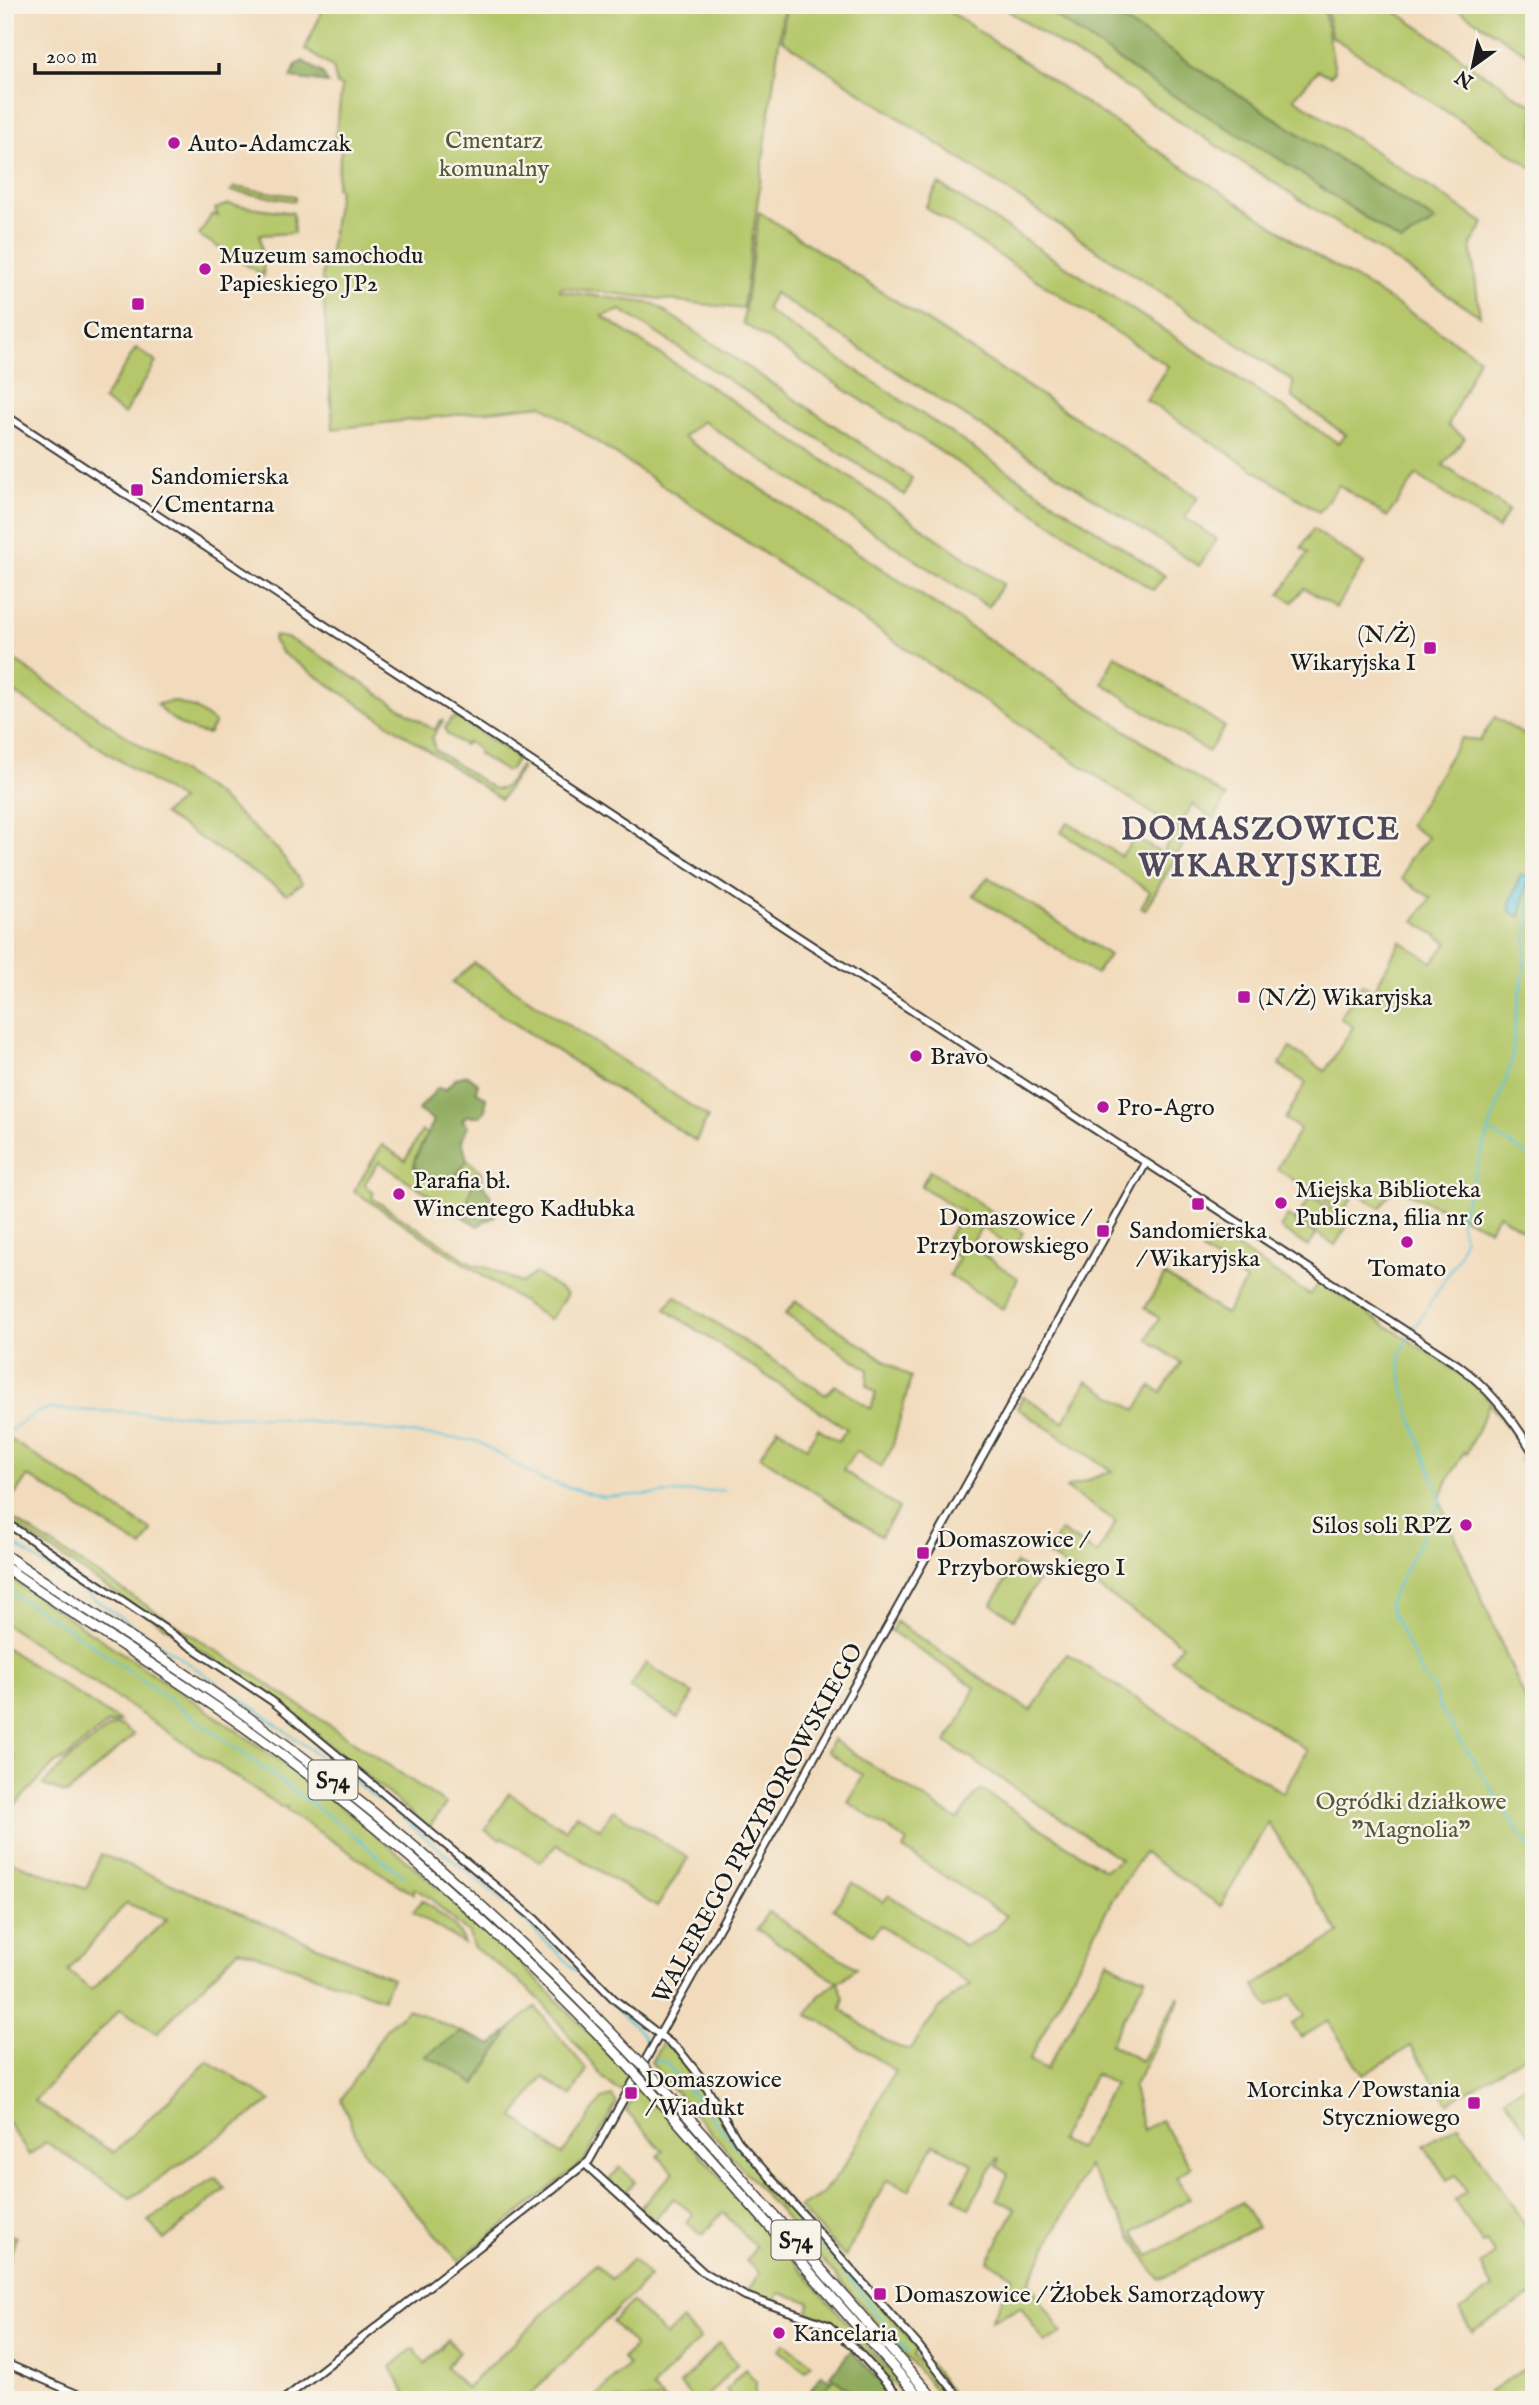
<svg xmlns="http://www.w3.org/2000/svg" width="1539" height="2405" font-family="'IM FELL English',serif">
  <rect width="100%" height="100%" fill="#f7f3e8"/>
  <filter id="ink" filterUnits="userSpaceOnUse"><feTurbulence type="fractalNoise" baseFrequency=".0143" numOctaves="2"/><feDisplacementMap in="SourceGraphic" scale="14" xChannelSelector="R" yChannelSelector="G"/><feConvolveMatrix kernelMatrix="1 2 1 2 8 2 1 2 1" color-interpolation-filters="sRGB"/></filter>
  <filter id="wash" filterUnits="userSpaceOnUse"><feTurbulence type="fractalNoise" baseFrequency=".00686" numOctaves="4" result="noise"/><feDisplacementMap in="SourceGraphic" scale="28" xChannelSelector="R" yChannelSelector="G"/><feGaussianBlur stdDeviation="1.57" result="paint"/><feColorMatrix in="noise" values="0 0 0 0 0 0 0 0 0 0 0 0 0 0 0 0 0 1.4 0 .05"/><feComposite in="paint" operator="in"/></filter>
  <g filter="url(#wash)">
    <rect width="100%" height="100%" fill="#f2dbbc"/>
    <g fill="#b5c76a" stroke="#687243" stroke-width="2" fill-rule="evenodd">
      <path d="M325 5H784L743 309 561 287 560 291 654 304 912 478 905 495 621 310 602 316 846 475 1003 584 988 607 702 421 683 437 1226 797 1214 819 1193 805 1176 830 1187 838 1145 910 1141 907 1150 892 1061 832 1068 822 1121 856 1135 838 1163 854 1174 828 542 405 333 429 322 276 325 257H329L339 189 336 188 342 142 335 141 342 86 337 85 333 68 305 49Z"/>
      <path d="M786 5H940L1088 105 1283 232C1304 251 1331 264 1356 279 1397 304 1439 330 1479 358L1448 426 1465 438 1443 465 1509 510 1498 529 1417 475 1387 517 1339 485 1319 512 1146 400 1168 366 925 207 939 184 1338 443 1346 435 1292 397 1293 381 782 40Z"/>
      <path d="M999 5H1039L1149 81 1281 160 1401 242 1435 221 1099 5H1323L1335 71 1330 76 1318 70 1294 98 1484 223 1471 245 1480 316Z"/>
      <path d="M1326 5H1386L1442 43 1480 72 1499 82 1512 94 1534 105V169L1331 36Z"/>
      <path d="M1451 5H1534V58Z"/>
      <path d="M234 187 294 196 295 198V201L231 191Z"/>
      <path d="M228 204 293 213 294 233 260 235 264 276 199 235 212 214 218 216 215 209Z"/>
      <path d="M759 212 1198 497 1185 518 1217 539 1199 566 774 293 766 310 1165 576 1153 590 743 323Z"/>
      <path d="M136 348 156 362 124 414 103 400Z"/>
      <path d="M1313 529 1364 564 1336 608 1304 588 1293 602 1280 594 1308 553 1301 548Z"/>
      <path d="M274 636 287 638 318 654 434 730 441 720 443 721 432 738 435 750 494 789C508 791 513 776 520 766L522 768 501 799 282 653 273 640Z"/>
      <path d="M5 654 150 752 216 794 278 850 302 883 287 894 163 814 181 800 15 693 12 684 5 677Z"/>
      <path d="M1115 655 1225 727 1208 752 1102 683Z"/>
      <path d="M174 701 196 709 215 723 208 734C189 732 168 719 157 704Z"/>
      <path d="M456 717 514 755 516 761 509 770 505 771 478 754V749L468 742 464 745 447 734 445 728 451 719Z"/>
      <path d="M1495 717 1532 740 1534 735V1238L1499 1214 1489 1229 1394 1187 1380 1208 1356 1192 1343 1212 1277 1169 1300 1129 1285 1119 1306 1083 1279 1065 1290 1048 1325 1071 1353 1027 1340 1018 1362 984 1374 991 1400 941 1432 962 1448 943 1414 921 1431 898 1402 879 1409 859 1428 838 1409 825 1461 738 1480 740Z"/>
      <path d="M988 877 1109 955 1096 974 973 895Z"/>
      <path d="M474 963 708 1117 696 1141 452 983Z"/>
      <path d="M422 1131 427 1134 415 1158 454 1178 467 1160 481 1171V1182L476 1180 468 1197 469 1206 465 1218 379 1162 365 1183 366 1187 374 1192 372 1198 474 1265C490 1266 505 1277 521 1283L535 1273 567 1294 550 1320 354 1191 382 1145 405 1160Z"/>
      <path d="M930 1170 1023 1233 1013 1249 982 1227 970 1246 1018 1278 1003 1309 949 1275 959 1258 943 1247 962 1212 921 1186Z"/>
      <path d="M1311 1196 1350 1221 1335 1245 1296 1219Z"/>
      <path d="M1288 1216 1316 1235 1308 1247 1280 1228Z"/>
      <path d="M1213 1232 1310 1295 1320 1282 1462 1375C1488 1396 1534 1441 1534 1476H1530L1528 1473 1532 1471 1526 1460 1522 1462 1520 1459 1526 1455 1511 1432 1489 1404 1467 1453 1464 1452 1447 1482 1440 1501 1534 1720V2050L1448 2103 1411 2046 1363 2075 1328 2021 1301 2038 1292 2024 1305 2016 1291 1994 1269 2007 1254 1986 1339 1933 1268 1822 1221 1906 1144 1853 1112 1900 1029 2060 1046 2070 1108 1960C1119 1971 1131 1973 1146 1977L1110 2044 1141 2061 1179 1997 1180 2000 1133 2087 1143 2130 1161 2120 1191 2167 1176 2177 1190 2198 1134 2232 1149 2256 1242 2202 1257 2227 1159 2280 1088 2166 1029 2282 1062 2333 1045 2343 1021 2307 991 2320 1013 2276 988 2261 1015 2209 997 2199 1008 2174 997 2166 999 2159 997 2158 969 2208 954 2198 973 2164 934 2144 909 2190 887 2180 845 2257 799 2207C808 2202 820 2197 826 2189 857 2155 872 2109 895 2071L819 2020 807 2015 819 1996 837 1982 757 1929 768 1912 856 1968 838 1983 844 1998 841 2009C857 2020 893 2051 911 2049 929 2021 941 2001 971 1985L880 1925 873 1935 833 1909 853 1883 883 1902 889 1895 965 1946 997 1928 1006 1916 903 1849 907 1841 848 1802 863 1776 827 1751 833 1740 958 1820 975 1795 982 1790 1105 1870 1120 1859 946 1742 960 1720 975 1687 891 1631 896 1622 1031 1711 1067 1654 1283 1793 1307 1750 1171 1660 1182 1644 1047 1554 1061 1531 1097 1554 1116 1522 1066 1488 1112 1471 1017 1408 1023 1396 1063 1422 1087 1381 1136 1410 1151 1386 1161 1392 1181 1363 1147 1339 1159 1318 1145 1308 1165 1275 1225 1314 1246 1281 1202 1251ZM1095 2074 1114 2084 1078 2149 1059 2140Z"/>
      <path d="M675 1296 826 1395 835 1385 871 1409 876 1393 867 1386 868 1369 785 1314 796 1301 911 1378 892 1448 881 1467 856 1451 843 1470 899 1508 881 1536 760 1456 778 1428 807 1447 818 1428 838 1441 847 1429 665 1309Z"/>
      <path d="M5 1436 152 1531 142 1547 28 1476 5 1509Z"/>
      <path d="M5 1514 265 1682 446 1804 429 1828 282 1705 5 1519Z"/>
      <path d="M1016 1563 1039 1578 1014 1619 992 1604Z"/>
      <path d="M5 1575C105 1643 207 1707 303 1778 423 1867 531 1969 632 2078L625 2091 616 2089 604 2079 541 2001 517 1979 473 1947 469 1934 429 1897 413 1888 414 1895 286 1810 287 1807H281L5 1624Z"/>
      <path d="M5 1647 120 1722 107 1724 66 1758 55 1763 5 1815V1792L15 1758 5 1750Z"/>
      <path d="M646 1663 693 1694 678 1718 630 1688Z"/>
      <path d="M117 1725 122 1726 134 1735 67 1794 43 1785 65 1762 110 1727Z"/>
      <path d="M509 1793 565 1830 576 1814 600 1829 613 1810 688 1858 657 1907 557 1844 541 1862 502 1837 500 1839 485 1830Z"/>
      <path d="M101 1854 392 1978 383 1999 239 1949 157 2033 120 2009 34 2101 114 2153 208 2061 271 2101 131 2198 46 2142 29 2155 5 2118V1859L86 1889ZM126 1903 167 1919 91 1990 68 1971Z"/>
      <path d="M422 1900C436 1910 460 1926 464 1944L413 1912Z"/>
      <path d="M535 2007 587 2070 571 2096 543 2077 514 2117 562 2155 602 2099 612 2096 617 2103 584 2161 459 2261 364 2153 341 2100 386 2029 408 2009 462 2032 426 2056 457 2071 475 2085 511 2028Z"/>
      <path d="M663 2042C702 2063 714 2114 740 2147L917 2347 913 2356 920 2364 929 2363 957 2400H944L659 2073 651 2062Z"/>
      <path d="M1532 2082 1534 2086V2142L1505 2098Z"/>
      <path d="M639 2084 915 2400H907C878 2367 852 2326 808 2313L810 2302 780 2293 774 2303 746 2293 760 2273 746 2261 756 2247 723 2212 702 2235 686 2222 693 2214 674 2198 652 2222 639 2209 674 2172 658 2156 663 2151 626 2111Z"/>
      <path d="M1459 2125 1534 2238V2297L1532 2295 1472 2332 1459 2310 1493 2288 1480 2265 1495 2254 1486 2241 1482 2243 1454 2200 1466 2192 1456 2175 1447 2180 1424 2145Z"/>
      <path d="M620 2167 635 2182 623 2194 609 2180Z"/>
      <path d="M216 2177 225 2189 164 2240 148 2221Z"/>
      <path d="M5 2233 16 2237 5 2271Z"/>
      <path d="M632 2259 650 2277 525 2400H409L391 2367 413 2348 425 2364 448 2340 459 2352 446 2367 466 2388 596 2264 611 2280Z"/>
      <path d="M632 2302 666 2336 682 2320 700 2339 652 2388 664 2400H592L628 2365 622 2359 635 2346 612 2322Z"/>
      <path d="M719 2343 738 2364 706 2397 708 2400H694L680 2384Z"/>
      <path d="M785 2343 812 2364 805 2371 779 2350Z"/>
      <path d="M1534 2346V2400H1493L1488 2392 1533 2363 1526 2352Z"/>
      <path d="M745 2369 756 2382V2400H735L726 2390Z"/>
      <path d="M834 2378 863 2400H824L820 2396Z"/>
    </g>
    <g fill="#90ac5e" stroke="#56643d" stroke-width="2">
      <path d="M1039 5H1099L1435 221 1401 242 1281 160 1149 81Z"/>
      <path d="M303 61 322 73 328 83 291 78 296 65Z"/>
      <path d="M468 1075 478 1083 476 1091 486 1098 485 1111 480 1116H467L462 1120 468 1126 462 1140 467 1160 454 1178 446 1184 414 1168 415 1158 434 1121 418 1110 438 1088 445 1090 456 1078Z"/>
      <path d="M476 1180C487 1186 497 1205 495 1217L485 1221 478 1226 465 1218C470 1204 466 1191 476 1180Z"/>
      <path d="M511 2028 475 2085 457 2071 425 2056 462 2032 492 2045Z"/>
      <path d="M851 2350 888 2391 881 2400H863L831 2376Z"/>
      <path d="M822 2374 832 2381 820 2396 811 2389Z"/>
    </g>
    <path fill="#5ec6db" stroke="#3d717c" stroke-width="2" d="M1521 874 1529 877 1520 917 1510 911V903Z"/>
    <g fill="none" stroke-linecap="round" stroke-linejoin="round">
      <g stroke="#5ec6db" stroke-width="2">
        <path d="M1491 1132 1534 1159"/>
        <path d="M1412 1332 1458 1258 1464 1239 1460 1218 1512 1061 1515 1021 1524 969 1534 856"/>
        <path d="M1409 1337C1405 1344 1401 1349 1400 1357 1398 1392 1429 1465 1441 1500L1388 1604 1422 1675 1434 1690 1440 1708 1534 1856"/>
        <path d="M5 1434 37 1412 49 1409 278 1418 477 1441 540 1479 602 1497 726 1490"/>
        <path d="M5 1538 254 1708 391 1809 513 1910 643 2035 648 2046 643 2055"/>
        <path d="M5 1589 78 1635 160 1693 353 1834 377 1856 404 1876"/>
        <path d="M654 2061 662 2060 668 2065 717 2124"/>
        <path d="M719 2126 838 2264"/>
        <path d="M839 2266 908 2352"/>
      </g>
    </g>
  </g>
  <g filter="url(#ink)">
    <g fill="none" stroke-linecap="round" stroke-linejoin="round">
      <g stroke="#3c3934" stroke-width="10">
        <g id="minor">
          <path d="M5 415 797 936 1458 1365C1490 1389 1514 1420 1534 1454"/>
          <path d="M5 1522 272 1701 535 1919 615 2000 679 2050 699 2075 738 2141 918 2345 961 2400"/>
          <path d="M586 2165 703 2272 745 2296 828 2325 853 2346 902 2400"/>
          <path d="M5 2363 91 2400"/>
          <path d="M283 2400 589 2161 1146 1163"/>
        </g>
      </g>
      <g stroke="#3c3934" stroke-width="12">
        <g id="highway">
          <path d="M5 1555C85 1610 169 1660 248 1717 384 1814 511 1926 626 2048"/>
          <path d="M5 1567C83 1622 166 1671 243 1726 380 1824 505 1936 621 2058"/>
          <path d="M656 2080 935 2400"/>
          <path d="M650 2090 922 2400"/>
        </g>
      </g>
      <use href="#minor" stroke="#fff" stroke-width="6"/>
      <use href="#highway" stroke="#fff" stroke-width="9"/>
      <g stroke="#3c3934" stroke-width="12" stroke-linecap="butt">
        <g id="highway-bridge">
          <path d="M626 2048 656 2080"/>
          <path d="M621 2058 650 2090"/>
        </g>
      </g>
      <use href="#highway-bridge" stroke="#fff" stroke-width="9"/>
    </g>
  </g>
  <g fill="#b5179e" stroke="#f7f3e8" stroke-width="2.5">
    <circle cx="174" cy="143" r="7"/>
    <circle cx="205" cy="269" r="7"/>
    <rect x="131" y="297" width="14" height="14" rx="3.5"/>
    <rect x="130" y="483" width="14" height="14" rx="3.5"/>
    <rect x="1423" y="641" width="14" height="14" rx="3.5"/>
    <rect x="1237" y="990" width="14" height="14" rx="3.5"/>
    <circle cx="916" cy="1056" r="7"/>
    <circle cx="1103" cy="1107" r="7"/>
    <circle cx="399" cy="1194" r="7"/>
    <circle cx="1281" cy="1203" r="7"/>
    <rect x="1191" y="1197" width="14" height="14" rx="3.5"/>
    <rect x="1096" y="1224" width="14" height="14" rx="3.5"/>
    <circle cx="1407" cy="1242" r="7"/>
    <circle cx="1466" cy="1525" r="7"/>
    <rect x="916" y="1546" width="14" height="14" rx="3.5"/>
    <rect x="624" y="2086" width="14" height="14" rx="3.5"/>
    <rect x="1467" y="2096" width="14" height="14" rx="3.5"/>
    <rect x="873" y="2287" width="14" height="14" rx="3.5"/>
    <circle cx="779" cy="2333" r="7"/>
  </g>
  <g text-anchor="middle" stroke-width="5" stroke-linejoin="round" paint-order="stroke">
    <g fill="#f7f3e8" stroke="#5e5c59" stroke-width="2">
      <rect x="308.5" y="1760.5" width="49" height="39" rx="5"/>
      <rect x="771.5" y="2220.5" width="49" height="39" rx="5"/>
    </g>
    <g font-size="23" font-weight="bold" fill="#1c1c1c">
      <text x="333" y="1788">S74</text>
      <text x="796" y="2248">S74</text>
    </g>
    <g font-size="24" fill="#525837" stroke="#f7f3e8">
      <text x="494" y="148">Cmentarz<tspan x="494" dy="28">komunalny</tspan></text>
      <text x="1411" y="1809">Ogródki działkowe<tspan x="1411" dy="28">"Magnolia"</tspan></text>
    </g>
    <g font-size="24" fill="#1c1c1c" stroke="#f7f3e8" text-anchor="start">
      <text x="188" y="151">Auto-Adamczak</text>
      <text x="219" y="263">Muzeum samochodu<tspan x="219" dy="28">Papieskiego JP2</tspan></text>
      <text x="138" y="338" text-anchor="middle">Cmentarna</text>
      <text x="151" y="484">Sandomierska<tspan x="151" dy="28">/ Cmentarna</tspan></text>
      <text x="1416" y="642" text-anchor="end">(N/Ż)<tspan x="1416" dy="28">Wikaryjska I</tspan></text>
      <text x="1258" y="1005">(N/Ż) Wikaryjska</text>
      <text x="930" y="1064">Bravo</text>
      <text x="1117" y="1115">Pro-Agro</text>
      <text x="413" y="1188">Parafia bł.<tspan x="413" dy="28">Wincentego Kadłubka</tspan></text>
      <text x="1295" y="1197">Miejska Biblioteka<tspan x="1295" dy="28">Publiczna, filia nr 6</tspan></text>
      <text x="1089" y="1225" text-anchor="end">Domaszowice /<tspan x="1089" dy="28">Przyborowskiego</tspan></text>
      <text x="1198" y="1238" text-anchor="middle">Sandomierska<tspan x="1198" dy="28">/ Wikaryjska</tspan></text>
      <text x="1407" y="1276" text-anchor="middle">Tomato</text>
      <text x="1452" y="1533" text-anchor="end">Silos soli RPZ</text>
      <text x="937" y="1547">Domaszowice /<tspan x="937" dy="28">Przyborowskiego I</tspan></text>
      <text x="645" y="2087">Domaszowice<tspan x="645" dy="28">/ Wiadukt</tspan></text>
      <text x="1460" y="2097" text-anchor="end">Morcinka / Powstania<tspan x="1460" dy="28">Styczniowego</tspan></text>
      <text x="894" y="2302">Domaszowice / Żłobek Samorządowy</text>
      <text x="793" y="2341">Kancelaria</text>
    </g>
    <g font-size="24" fill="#1c1c1c" stroke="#f7f3e8">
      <text transform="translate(757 1823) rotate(-61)" y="8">WALEREGO PRZYBOROWSKIEGO</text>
    </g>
    <g font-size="32" font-weight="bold" letter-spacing="2" fill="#50495b" stroke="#f7f3e8">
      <text x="1261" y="839">DOMASZOWICE<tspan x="1261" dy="37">WIKARYJSKIE</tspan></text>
    </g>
  </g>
  <rect width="1539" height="2405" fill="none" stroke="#f7f3e8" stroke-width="28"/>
  <g transform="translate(1473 66) rotate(213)" stroke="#f7f3e8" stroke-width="5" paint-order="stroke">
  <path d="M0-5L12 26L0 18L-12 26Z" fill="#1c1c1c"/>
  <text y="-10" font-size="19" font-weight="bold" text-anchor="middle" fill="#1c1c1c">N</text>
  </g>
  <path d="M35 63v10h184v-10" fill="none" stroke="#1c1c1c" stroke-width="3.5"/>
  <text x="46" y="63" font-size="21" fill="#1c1c1c" stroke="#f7f3e8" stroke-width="5" paint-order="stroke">200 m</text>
</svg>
